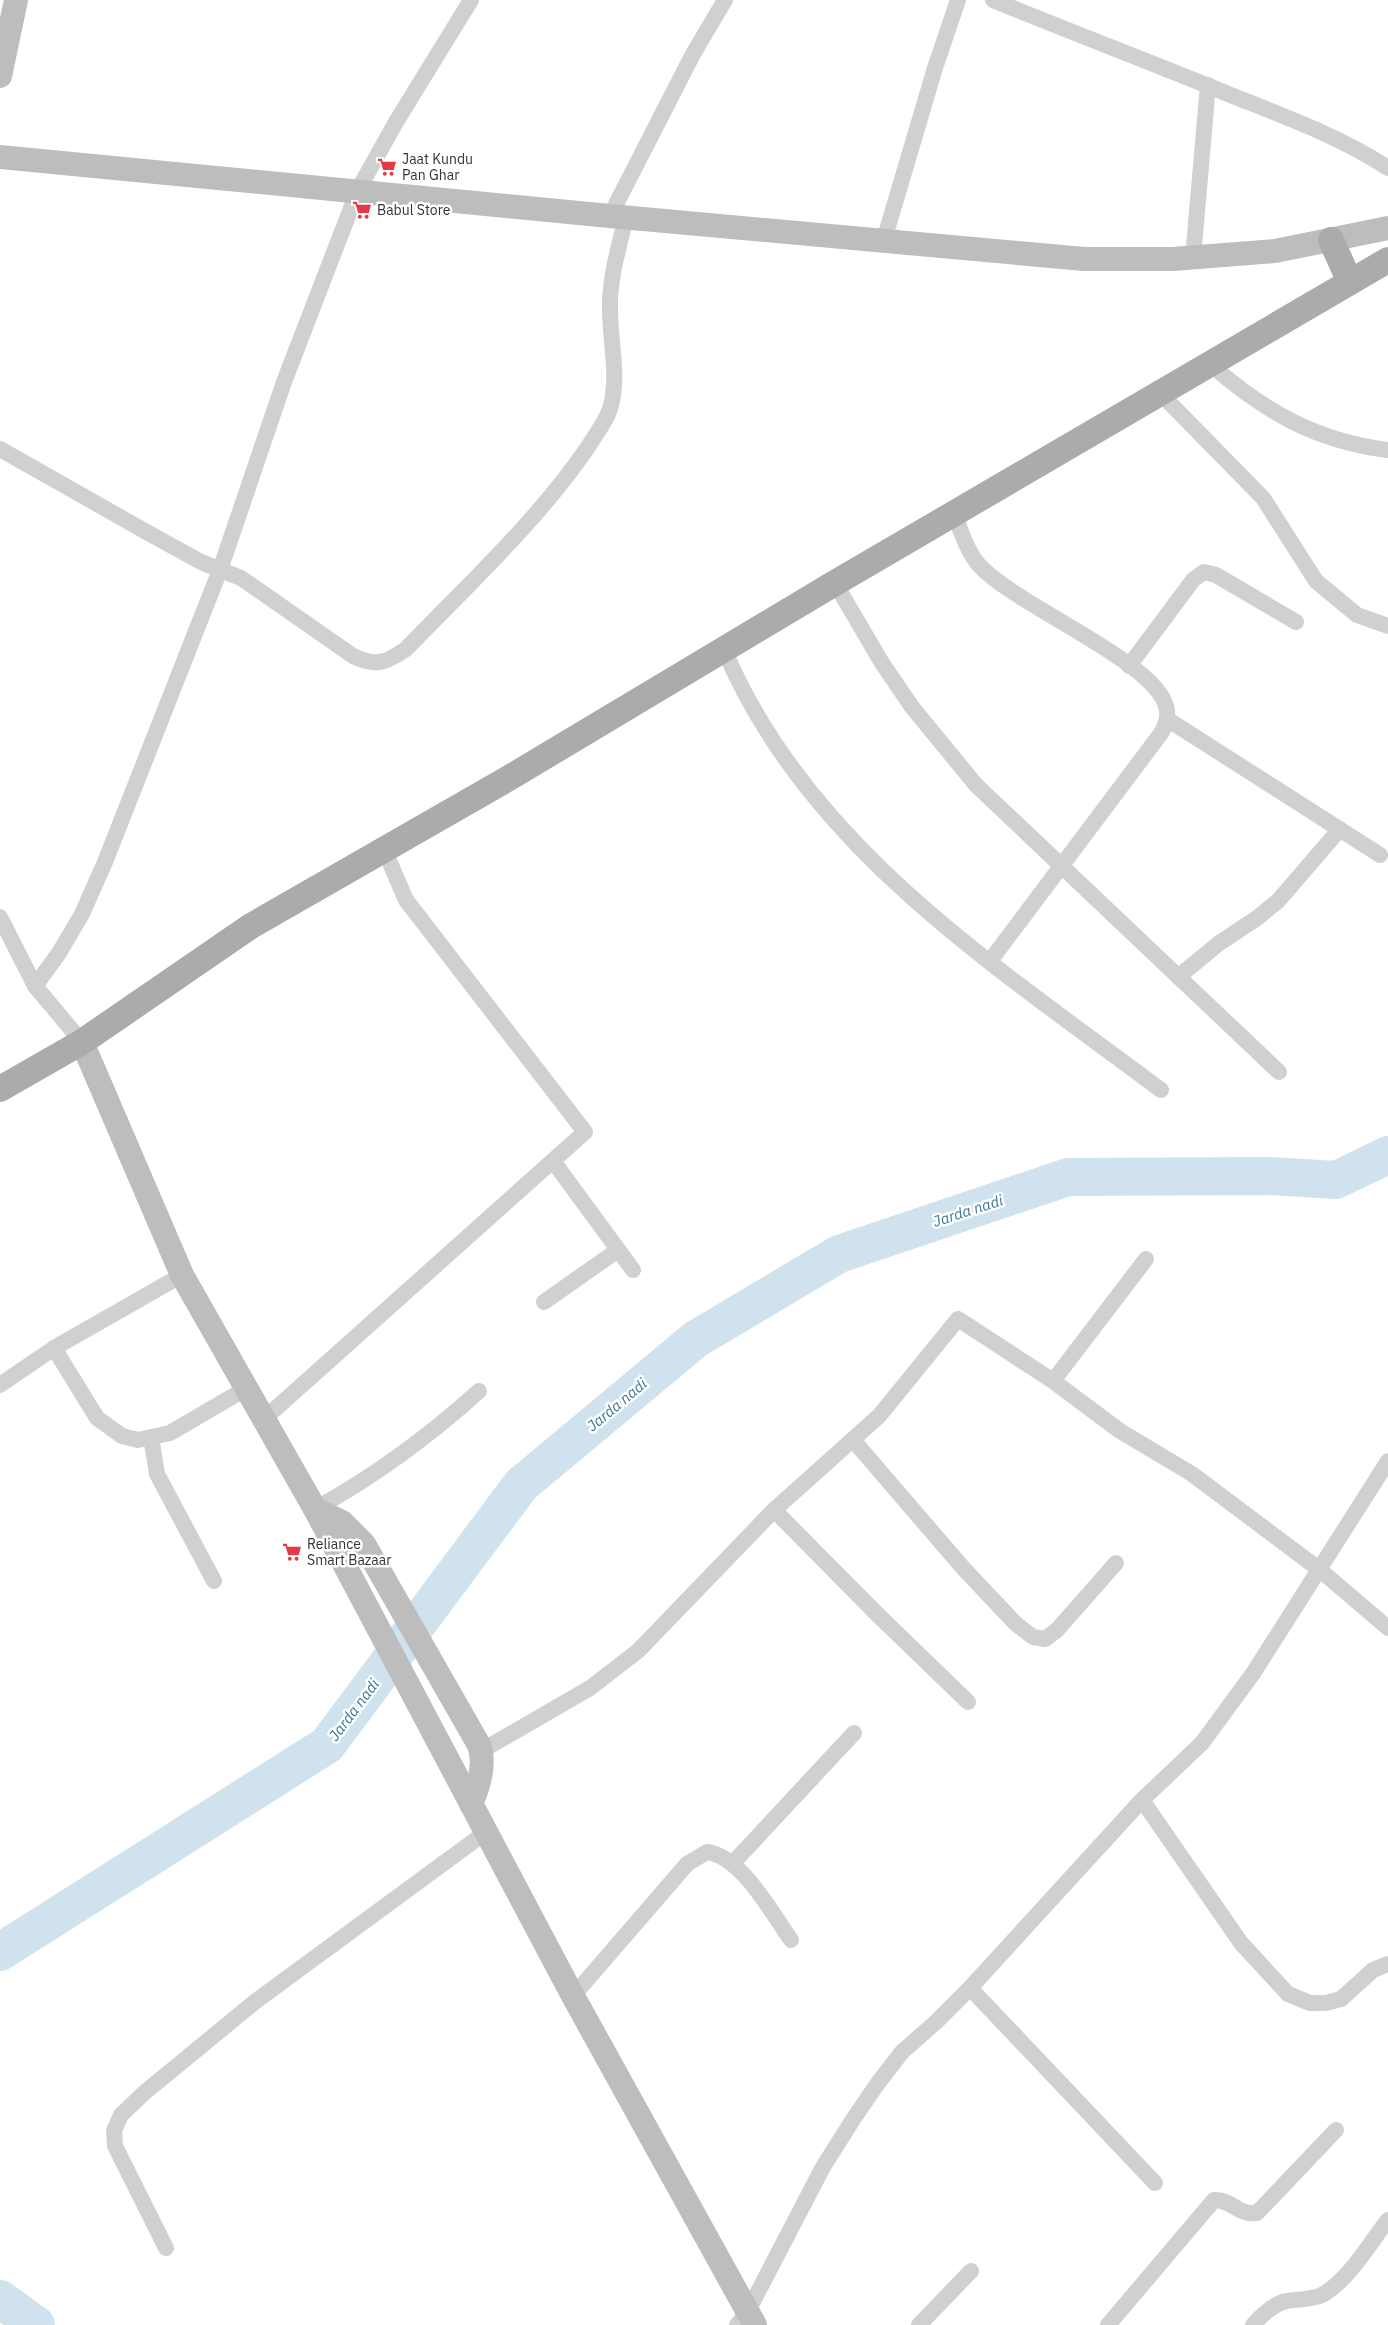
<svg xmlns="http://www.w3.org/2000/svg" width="1388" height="2325" font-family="'IBM Plex Sans',sans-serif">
  <rect width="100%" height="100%" fill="#fff"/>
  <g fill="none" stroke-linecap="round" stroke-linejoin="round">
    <g stroke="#cfe2ee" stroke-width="38">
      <path d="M0 1952 327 1745 521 1485 696 1339 839 1254 1068 1177 1269 1176 1336 1180 1388 1155"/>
      <path d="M0 2299 36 2325"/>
    </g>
    <g stroke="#d0d0d0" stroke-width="16">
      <path d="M993 0C1073 33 1153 63 1233 96 1286 117 1341 137 1388 168"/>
      <path d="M610 216 693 54 725 0"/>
      <path d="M884 240 935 68 958 0"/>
      <path d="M1193 258 1208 85"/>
      <path d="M1210 364C1264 411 1315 441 1388 450"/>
      <path d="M1160 393 1263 498 1316 581 1357 615 1388 626"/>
      <path d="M0 449 143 530 201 562 241 578 353 656C376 667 386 663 406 649 467 586 539 519 588 447 597 432 609 418 612 401 618 372 610 339 610 310 609 279 619 247 626 217"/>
      <path d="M954 514C961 530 967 552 979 565 1016 606 1153 660 1166 706 1169 716 1166 723 1162 732L990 961"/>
      <path d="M835 583 882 663 912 707 976 785 1279 1072"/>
      <path d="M724 649C806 846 997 967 1161 1090"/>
      <path d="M1129 666 1193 580 1204 572 1216 575 1296 622"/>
      <path d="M1167 719 1380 855"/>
      <path d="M0 917 35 986 82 1042"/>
      <path d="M1178 977 1218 944 1257 918 1278 901 1340 829"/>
      <path d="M35 986 59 953 82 914 105 862 220 570 284 382 358 190 396 122 471 0"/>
      <path d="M553 1161 633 1270"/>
      <path d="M544 1302 618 1250"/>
      <path d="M54 1348 97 1418 122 1436 138 1440 170 1433 247 1388"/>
      <path d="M1053 1381 1146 1259"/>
      <path d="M0 1385 54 1348 182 1275"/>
      <path d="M264 1419 585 1132 406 900 384 849"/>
      <path d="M151 1437 157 1474 214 1581"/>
      <path d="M853 1440 964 1569 1016 1624 1033 1637 1045 1639 1057 1630 1116 1563"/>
      <path d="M315 1509C375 1476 428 1437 479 1391"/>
      <path d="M774 1510 878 1615 968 1702"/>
      <path d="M481 1751 590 1688 638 1651 774 1510 879 1416 958 1319 1053 1381 1120 1431 1192 1474 1320 1570 1388 1628"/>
      <path d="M1142 1800 1241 1943 1288 1994 1310 2003H1326L1341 1999 1373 1970 1388 1964"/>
      <path d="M733 1863 854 1733"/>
      <path d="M970 1988 1155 2183"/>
      <path d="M573 1996 687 1864 707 1852C741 1856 772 1913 791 1940"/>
      <path d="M166 2248 115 2146 114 2131 121 2115 144 2093 256 2001 486 1832"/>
      <path d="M737 2325 748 2311 823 2167 854 2118 878 2083 902 2052 936 2022 970 1988 1142 1800 1202 1743 1254 1672 1388 1461"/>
      <path d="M919 2325 971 2271"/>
      <path d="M1108 2325 1214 2200C1231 2199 1239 2216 1257 2213L1336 2130"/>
      <path d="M1253 2325C1262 2315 1274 2303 1287 2301 1298 2299 1311 2300 1322 2295 1348 2281 1370 2243 1388 2220"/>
    </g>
    <g stroke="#bdbdbd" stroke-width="24">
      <path d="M0 76 16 0"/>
      <path d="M0 157 610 216 1084 259H1173L1275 251 1388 228"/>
      <path d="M82 1042 182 1275 315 1509 573 1996 755 2325"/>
      <path d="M315 1509 342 1522 364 1544 479 1745C486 1764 479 1786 471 1804"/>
    </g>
    <g stroke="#ababab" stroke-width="26">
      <path d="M1331 240 1350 282"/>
      <path d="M0 1089 82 1042 251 926 509 778 835 583 1388 260"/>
    </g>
  </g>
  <defs>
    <g id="supermarket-bare" transform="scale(1.5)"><path d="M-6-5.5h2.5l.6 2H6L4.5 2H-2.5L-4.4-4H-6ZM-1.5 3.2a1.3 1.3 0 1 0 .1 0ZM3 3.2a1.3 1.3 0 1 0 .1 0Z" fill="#e63946" stroke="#fff" stroke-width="2.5" paint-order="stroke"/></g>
  </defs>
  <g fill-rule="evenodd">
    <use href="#supermarket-bare" x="387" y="167"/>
    <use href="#supermarket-bare" x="362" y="210"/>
    <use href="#supermarket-bare" x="292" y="1552"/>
  </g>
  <g text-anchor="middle" stroke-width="5" stroke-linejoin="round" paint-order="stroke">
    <g font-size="14" fill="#333" stroke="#fff" text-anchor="start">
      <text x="402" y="164">Jaat Kundu<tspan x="402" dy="16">Pan Ghar</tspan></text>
      <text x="377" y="215">Babul Store</text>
      <text x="307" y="1549">Reliance<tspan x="307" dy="16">Smart Bazaar</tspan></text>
    </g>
    <g font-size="15" font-style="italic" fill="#3f7597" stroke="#fff">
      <text transform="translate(968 1211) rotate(-18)" y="5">Jarda nadi</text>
      <text transform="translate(617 1405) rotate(-40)" y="5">Jarda nadi</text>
      <text transform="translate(354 1710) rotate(-53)" y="5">Jarda nadi</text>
    </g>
  </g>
</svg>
